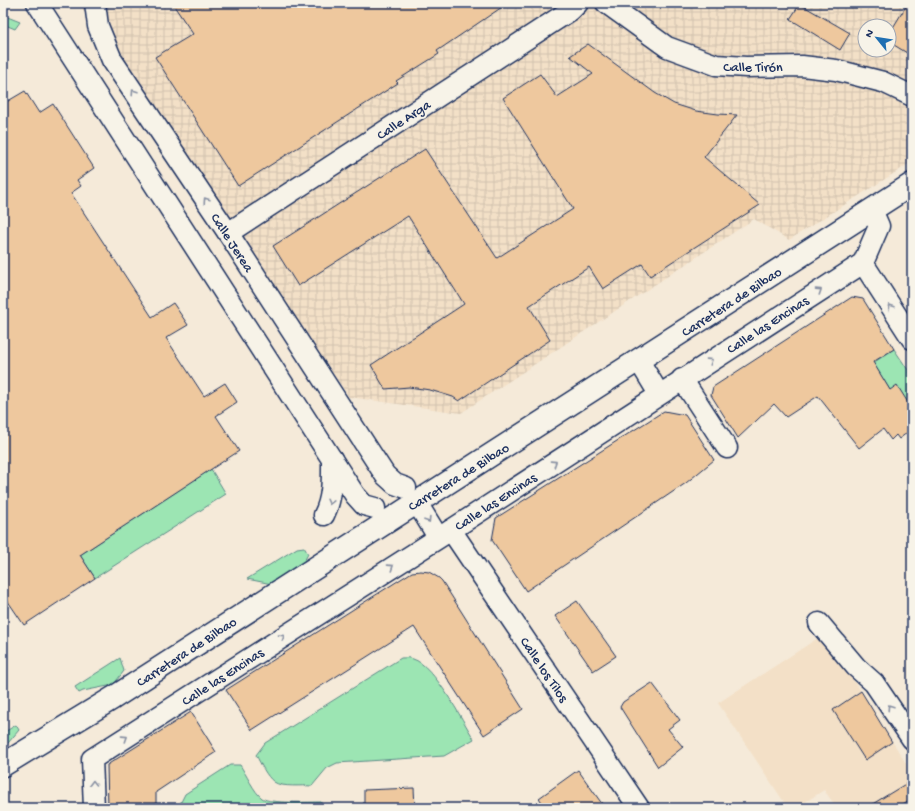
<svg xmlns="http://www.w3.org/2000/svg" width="915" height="811" font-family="'Gochi Hand',sans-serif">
  <defs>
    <pattern id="industrial-grid" width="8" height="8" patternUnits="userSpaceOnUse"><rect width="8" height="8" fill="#f3e0c7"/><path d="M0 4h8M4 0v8" fill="none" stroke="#d0c0ad"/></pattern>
  </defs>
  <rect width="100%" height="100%" fill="#f5ead9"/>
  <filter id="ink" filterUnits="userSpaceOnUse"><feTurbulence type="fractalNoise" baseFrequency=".025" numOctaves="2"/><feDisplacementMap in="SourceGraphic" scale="8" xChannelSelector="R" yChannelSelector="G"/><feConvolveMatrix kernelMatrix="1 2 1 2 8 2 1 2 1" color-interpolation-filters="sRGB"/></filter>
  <g filter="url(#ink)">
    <path fill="#f3e0c7" d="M821 636 861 691 912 773V780L868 808H837L824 790 796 808H788L718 703Z"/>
    <path fill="url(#industrial-grid)" fill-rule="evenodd" d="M78 3H912V162L789 240 754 219 461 413 349 397ZM865 26H889V50H865Z"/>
    <g fill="#9ce5b3" stroke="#5c8a88">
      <path d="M3 16H5L20 22 15 29 3 24Z"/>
      <path d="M894 349 912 376V402L909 404 890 390 873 363Z"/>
      <path d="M211 469 226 494 95 578 80 555Z"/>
      <path d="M304 547 308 554 302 565 272 584 247 579 297 548Z"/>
      <path d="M120 658 124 671 113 685 83 691 79 693 75 687Z"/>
      <path d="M401 658C405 658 410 657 413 659 434 665 462 720 474 739L444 756 337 763 327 768 312 786C303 785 282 788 274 782 266 776 261 764 256 755L265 743Z"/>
      <path d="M16 725 19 730 3 749V733Z"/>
      <path d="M230 765H240C246 774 254 792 262 798 270 804 310 802 321 802V808H178L185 794Z"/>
    </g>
    <g fill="#eec89e" stroke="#1b2f5e">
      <path d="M172 3H508L437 51 439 54 396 81 398 83 238 186 155 57 193 34Z"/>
      <path d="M908 3H912V56L889 42V34Z"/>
      <path d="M800 4 850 33 840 50 790 19Z"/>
      <path d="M588 44 655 93 674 104 696 111 718 114 737 115 704 157 760 205 650 276 642 264 603 289 589 267 529 306 550 340 459 401 453 397 430 390 409 387 385 389 371 365 464 304 408 216 298 286 273 246 425 149 497 258 573 209 503 98 540 74 557 97 593 74 570 56Z"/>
      <path d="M25 91 39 113 53 104 94 168 77 180 81 186 71 193 152 317 173 303 188 325 166 338 204 396 225 383 237 402 216 416 239 451 80 555 95 578 24 625 3 594V104Z"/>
      <path d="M852 297 863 299 894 349 873 362 890 390 897 385 912 409V429L899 439 896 435 891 440 883 429 859 448 818 396 786 417 774 404 738 438 711 395 713 387Z"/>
      <path d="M664 411 685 415 714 460 686 483 526 591 492 540 496 518Z"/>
      <path d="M421 571 429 572 439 578 442 581 523 709 484 735 414 627 252 730 226 690 412 572Z"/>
      <path d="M577 601 616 656 593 671 555 616Z"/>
      <path d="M652 683 680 720 668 729 683 747 658 767 620 707 623 702Z"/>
      <path d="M861 691 892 742 865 760 833 710Z"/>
      <path d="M191 712 216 752 156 792V808H108L107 765Z"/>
      <path d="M578 770 605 808H546L539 798Z"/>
      <path d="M912 780V798L897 808H866Z"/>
      <path d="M414 788 415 808H364V790Z"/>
    </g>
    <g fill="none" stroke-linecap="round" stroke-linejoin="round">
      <g stroke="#1b2f5e" stroke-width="23">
        <g id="minor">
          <path d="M37 3 355 495 364 505 375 508"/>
          <path d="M95 3 98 26 112 60 228 233 385 475 395 484 406 488"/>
          <path d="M606 3 667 47 716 65 746 67 802 66 836 70 883 82 912 96"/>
          <path d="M228 233 571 10 578 3"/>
          <path d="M863 263 912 339"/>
          <path d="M639 361 659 394"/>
          <path d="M682 379 727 448"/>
          <path d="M417 503 438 537"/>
          <path d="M324 515C333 497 332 479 332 459"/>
          <path d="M451 530 639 808"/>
          <path d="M819 623 856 667 874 683 912 739"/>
          <path d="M94 808 92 759 451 530 863 263 879 226 872 210"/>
        </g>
      </g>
      <g stroke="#1b2f5e" stroke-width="25">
        <path id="secondary" d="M3 765 113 698 912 184"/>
      </g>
      <use href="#minor" stroke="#f7f3e8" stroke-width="20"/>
      <use href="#secondary" stroke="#f7f3e8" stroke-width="22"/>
    </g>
    <defs><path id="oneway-chevron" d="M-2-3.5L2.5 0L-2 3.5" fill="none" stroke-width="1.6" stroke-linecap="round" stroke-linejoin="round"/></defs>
    <g stroke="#8991a3">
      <use href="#oneway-chevron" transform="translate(134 92) rotate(-124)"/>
      <use href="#oneway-chevron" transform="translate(206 200) rotate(-124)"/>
      <use href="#oneway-chevron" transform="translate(819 291) rotate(-33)"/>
      <use href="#oneway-chevron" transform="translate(891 307) rotate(-123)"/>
      <use href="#oneway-chevron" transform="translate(710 361) rotate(-33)"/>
      <use href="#oneway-chevron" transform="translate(554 463) rotate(-33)"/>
      <use href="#oneway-chevron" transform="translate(330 502) rotate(104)"/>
      <use href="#oneway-chevron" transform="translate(428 520) rotate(58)"/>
      <use href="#oneway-chevron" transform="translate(391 567) rotate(-33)"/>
      <use href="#oneway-chevron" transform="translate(282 637) rotate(-33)"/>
      <use href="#oneway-chevron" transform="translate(890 707) rotate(-124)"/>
      <use href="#oneway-chevron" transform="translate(125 738) rotate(-33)"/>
      <use href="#oneway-chevron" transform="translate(93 783) rotate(-91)"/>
    </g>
  </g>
  <g text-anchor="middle" stroke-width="4" stroke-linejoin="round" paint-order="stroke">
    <g font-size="14" fill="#1b2f5e" stroke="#f7f3e8">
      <text x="753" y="71">Calle Tirón</text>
      <text transform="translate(403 119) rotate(-33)" y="5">Calle Arga</text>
      <text transform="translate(233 242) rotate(57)" y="5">Calle Jerea</text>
      <text transform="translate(731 301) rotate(-33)" y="5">Carretera de Bilbao</text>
      <text transform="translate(767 324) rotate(-33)" y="5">Calle las Encinas</text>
      <text transform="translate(458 476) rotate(-32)" y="5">Carretera de Bilbao</text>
      <text transform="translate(495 501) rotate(-33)" y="5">Calle las Encinas</text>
      <text transform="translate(186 651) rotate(-33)" y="5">Carretera de Bilbao</text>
      <text transform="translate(545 669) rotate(56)" y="5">Calle los Tilos</text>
      <text transform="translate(222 676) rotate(-33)" y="5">Calle las Encinas</text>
    </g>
  </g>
  <rect width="915" height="811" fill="none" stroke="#f7f3e8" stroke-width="16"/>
  <rect x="8" y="8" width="899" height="795" fill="none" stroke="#1b2f5e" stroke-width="1.5" filter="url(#ink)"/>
  <g transform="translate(877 38) rotate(300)"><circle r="19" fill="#f7f3e8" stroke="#9fa5b1"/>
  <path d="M0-3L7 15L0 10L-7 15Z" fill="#1f6fb2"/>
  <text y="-6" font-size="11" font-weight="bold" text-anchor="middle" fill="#1b2f5e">N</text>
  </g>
</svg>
